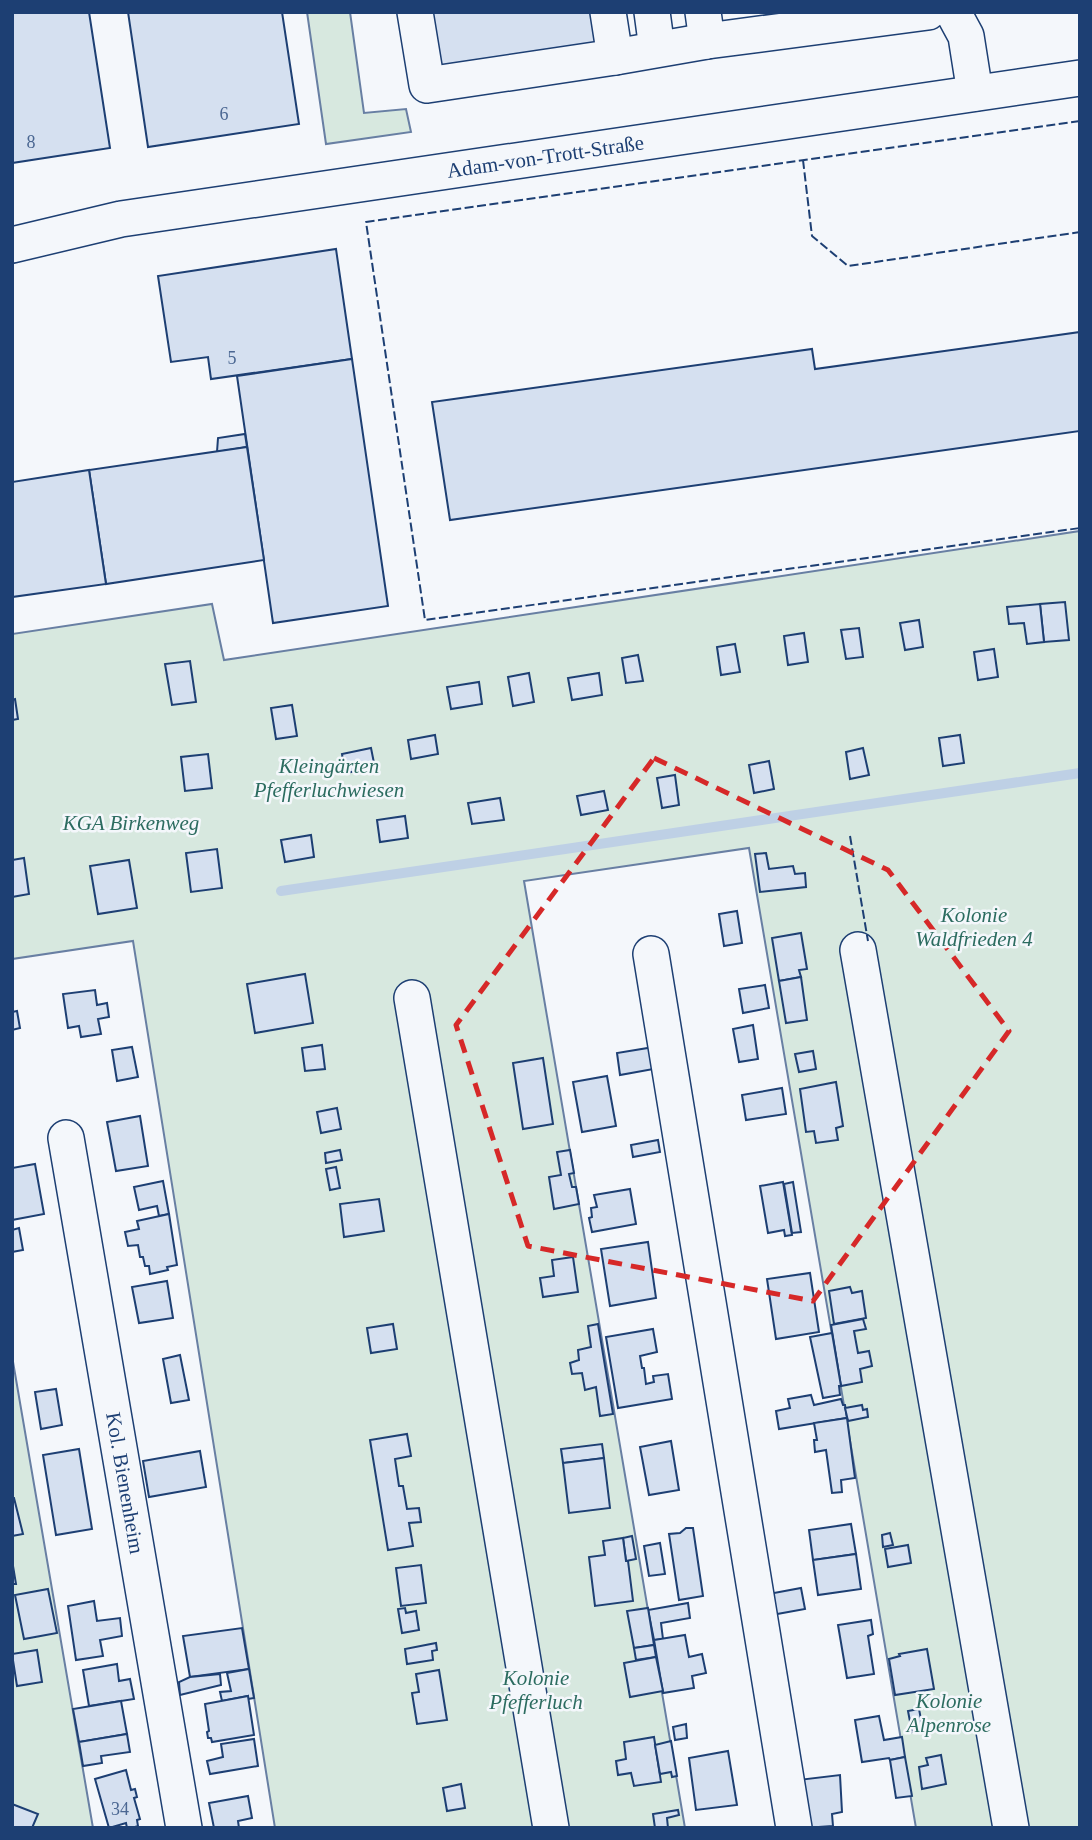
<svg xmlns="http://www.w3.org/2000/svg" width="1092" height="1840" font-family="'Times New Roman',serif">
  <rect width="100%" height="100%" fill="#f4f7fb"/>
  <g fill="#d7e8df" stroke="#687fa3" stroke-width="2">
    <path d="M307 12H350L364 113 406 109 411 132 326 144Z"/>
    <path d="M1080 531V1828H916L749 848 524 881 685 1828H275L133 941 12 959V634L212 604 224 660Z"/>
    <path d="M12 1356 93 1828H12Z"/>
  </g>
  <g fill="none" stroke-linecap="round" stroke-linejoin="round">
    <path stroke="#bed0e5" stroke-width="10" d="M281 891 1080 773"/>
  </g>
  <g fill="#d5e0f0" stroke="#1d3f73" stroke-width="2">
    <path d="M12 12H89L110 148 12 163Z"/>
    <path d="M128 12H282L299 124 148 147Z"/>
    <path d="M426 12H596L600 43 434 67Z"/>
    <path d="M336 249 352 359 211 379 208 357 171 362 158 276Z"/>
    <path d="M1080 332V431L450 520 432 402 812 349 815 369Z"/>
    <path d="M352 359 388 606 273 623 237 376Z"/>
    <path d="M245 434 247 447 217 452 218 438Z"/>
    <path d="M247 447 264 560 106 584 89 470Z"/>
    <path d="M89 470 106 584 12 597V482Z"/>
    <path d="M1065 602 1069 640 1044 642 1040 604Z"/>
    <path d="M1040 604 1044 642 1027 644 1024 623 1009 624 1007 607Z"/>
    <path d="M919 620 923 647 905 650 900 623Z"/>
    <path d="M859 628 863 657 846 659 841 630Z"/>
    <path d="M804 633 808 662 788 665 784 636Z"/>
    <path d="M735 644 740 672 721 675 717 647Z"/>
    <path d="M994 649 998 677 978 680 974 652Z"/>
    <path d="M638 655 643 681 626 683 622 658Z"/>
    <path d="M190 661 196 702 172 705 165 664Z"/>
    <path d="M529 673 534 702 513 706 508 677Z"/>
    <path d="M599 673 602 695 572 700 568 678Z"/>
    <path d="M479 682 482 704 451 709 447 687Z"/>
    <path d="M15 699 18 719 12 720V700Z"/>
    <path d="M292 705 297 736 276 739 271 708Z"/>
    <path d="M435 735 438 754 411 759 408 740Z"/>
    <path d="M960 735 964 763 943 766 939 738Z"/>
    <path d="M371 748 375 768 345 773 342 754Z"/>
    <path d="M863 748 869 775 850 779 846 752Z"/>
    <path d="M208 754 212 788 185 791 181 757Z"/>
    <path d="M769 761 774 789 754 793 749 765Z"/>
    <path d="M675 775 679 805 662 808 657 778Z"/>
    <path d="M604 791 608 810 581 815 577 796Z"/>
    <path d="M500 798 504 820 472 824 468 803Z"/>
    <path d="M405 816 408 838 380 842 377 820Z"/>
    <path d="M311 835 314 857 285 862 281 840Z"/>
    <path d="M217 849 222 888 191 892 186 853Z"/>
    <path d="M766 853 769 869 793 866 795 874 805 873 806 887 760 892 755 854Z"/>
    <path d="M24 858 29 894 12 897V860Z"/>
    <path d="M129 860 137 908 98 914 90 866Z"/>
    <path d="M737 911 742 943 724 946 719 914Z"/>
    <path d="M801 933 807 969 799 970 801 977 779 981 772 938Z"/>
    <path d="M305 974 313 1023 255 1033 247 984Z"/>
    <path d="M801 977 807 1020 786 1023 779 981Z"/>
    <path d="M765 985 769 1008 743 1013 739 989Z"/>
    <path d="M95 990 97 1005 107 1003 109 1017 98 1019 101 1034 81 1037 79 1026 68 1028 63 994Z"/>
    <path d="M17 1011 20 1028 12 1030V1012Z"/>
    <path d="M753 1025 758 1059 739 1062 733 1029Z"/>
    <path d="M322 1045 325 1069 305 1071 302 1048Z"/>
    <path d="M132 1047 138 1077 117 1081 112 1050Z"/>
    <path d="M654 1047 659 1068 620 1075 617 1053Z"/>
    <path d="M813 1051 816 1069 799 1072 795 1054Z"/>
    <path d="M543 1058 553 1124 523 1129 513 1063Z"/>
    <path d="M607 1076 616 1126 582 1132 573 1082Z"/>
    <path d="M836 1082 843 1126 836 1128 838 1140 816 1143 814 1131 806 1132 800 1089Z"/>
    <path d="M782 1088 786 1114 746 1120 742 1095Z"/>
    <path d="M337 1108 341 1129 321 1133 317 1112Z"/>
    <path d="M140 1116 148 1166 116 1171 107 1122Z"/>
    <path d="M658 1140 660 1152 633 1157 631 1145Z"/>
    <path d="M340 1150 342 1160 326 1163 325 1153Z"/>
    <path d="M570 1150 574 1173 569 1174 572 1187H576L579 1204 554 1209 549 1177 561 1175 557 1152Z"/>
    <path d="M35 1164 44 1214 12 1220V1168Z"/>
    <path d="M336 1167 340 1188 330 1190 326 1169Z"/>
    <path d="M163 1181 169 1214 159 1216 157 1206 139 1210 134 1187Z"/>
    <path d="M783 1182 792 1235 785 1236 784 1230 768 1233 760 1186Z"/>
    <path d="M793 1182 801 1232 792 1233 784 1184Z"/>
    <path d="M630 1189 636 1224 592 1232 589 1218 592 1217 591 1208 597 1207 594 1195Z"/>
    <path d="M379 1199 384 1231 344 1237 340 1204Z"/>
    <path d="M169 1214 177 1265 167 1267 168 1270 150 1274 149 1266H145L143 1257H140L138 1245 128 1246 125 1232 139 1229 137 1221Z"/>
    <path d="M19 1228 23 1250 12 1252V1230Z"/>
    <path d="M648 1242 656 1298 610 1306 601 1249Z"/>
    <path d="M573 1257 578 1292 543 1297 540 1278 554 1276 552 1260Z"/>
    <path d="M810 1273 819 1332 776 1339 767 1279Z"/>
    <path d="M167 1281 173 1318 139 1323 132 1287Z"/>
    <path d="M850 1287 852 1293 862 1291 866 1318 834 1324 829 1291Z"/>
    <path d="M863 1319 866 1329 854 1331 858 1353 869 1351 872 1366 860 1369 862 1382 841 1386 831 1325Z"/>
    <path d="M393 1324 397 1349 371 1353 367 1328Z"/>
    <path d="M598 1324 613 1414 600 1416 596 1387 585 1390 582 1373 572 1374 570 1363 579 1360 578 1350 591 1347 588 1326Z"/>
    <path d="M653 1329 657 1352 640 1356 642 1368H644L646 1384 654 1382 653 1376 668 1374 672 1399 618 1408 606 1337Z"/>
    <path d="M832 1333 841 1386H839L840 1395 823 1398 810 1337Z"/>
    <path d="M180 1355 189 1400 171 1403 163 1359Z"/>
    <path d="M56 1389 62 1425 41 1429 35 1392Z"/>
    <path d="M811 1395 814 1405 841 1399 843 1405H845L847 1418 779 1429 776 1411 790 1408 788 1399Z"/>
    <path d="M862 1405 863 1410 867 1409 868 1417 848 1421 845 1408Z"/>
    <path d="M847 1418 855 1478 841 1480 842 1492 832 1493 826 1450 815 1452 814 1440H817L814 1423Z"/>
    <path d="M407 1434 411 1456 395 1459 399 1486H403L407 1509 419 1508 421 1522 409 1523 413 1546 388 1550 370 1440Z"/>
    <path d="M671 1441 679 1490 649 1495 640 1447Z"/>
    <path d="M602 1444 604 1458 563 1463 561 1449Z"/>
    <path d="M79 1449 92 1529 56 1535 43 1455Z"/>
    <path d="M200 1451 206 1487 149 1497 143 1461Z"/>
    <path d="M604 1458 610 1508 569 1513 563 1463Z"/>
    <path d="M12 1498H14L23 1534 12 1536Z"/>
    <path d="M851 1524 856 1554 813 1560 809 1530Z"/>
    <path d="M686 1528H693L703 1596 679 1600 669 1534 680 1533Z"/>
    <path d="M890 1533 893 1545 883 1547 882 1535Z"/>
    <path d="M632 1536 636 1559 626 1561 623 1538Z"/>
    <path d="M623 1538 626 1561H628L633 1601 595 1606 589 1557 605 1555 603 1541Z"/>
    <path d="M660 1543 665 1574 649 1576 644 1546Z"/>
    <path d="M908 1545 911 1563 888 1567 885 1549Z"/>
    <path d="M856 1554 861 1589 818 1595 813 1560Z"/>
    <path d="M12 1560 16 1584H12Z"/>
    <path d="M421 1565 426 1603 401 1606 396 1568Z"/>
    <path d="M801 1588 805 1609 766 1616 763 1595Z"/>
    <path d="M48 1589 57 1633 24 1639 15 1595Z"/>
    <path d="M94 1601 97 1621 120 1618 122 1636 100 1640 103 1656 76 1660 68 1606Z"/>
    <path d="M688 1603 690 1618 661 1623 663 1639 654 1640 648 1610Z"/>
    <path d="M405 1608 406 1613 416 1611 419 1630 402 1633 398 1609Z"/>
    <path d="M648 1608 654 1645 634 1648 627 1611Z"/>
    <path d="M871 1620 873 1634 868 1636 874 1674 847 1678 838 1625Z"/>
    <path d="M242 1628 249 1669 190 1677 183 1636Z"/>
    <path d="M685 1635 689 1657 702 1654 706 1673 692 1676 694 1688 663 1693 654 1640Z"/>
    <path d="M436 1643 437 1650 432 1651 433 1660 407 1664 405 1649Z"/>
    <path d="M654 1645 656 1657 636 1660 634 1648Z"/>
    <path d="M927 1649 934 1689 895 1695 889 1659 900 1656 899 1654Z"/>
    <path d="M37 1650 42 1682 17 1686 12 1654Z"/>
    <path d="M656 1657 663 1691 630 1697 624 1663Z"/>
    <path d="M117 1664 119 1681 130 1679 134 1699 89 1706 83 1670Z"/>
    <path d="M249 1669 254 1698 248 1699V1696L222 1701 220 1692 231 1691 227 1673Z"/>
    <path d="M439 1670 447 1720 417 1724 412 1693 419 1692 416 1674Z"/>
    <path d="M220 1674 221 1685 180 1695 179 1682 190 1677Z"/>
    <path d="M248 1696 254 1735 212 1742 211 1738H208L207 1732 209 1731 205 1704Z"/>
    <path d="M121 1701 127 1734 79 1742 73 1709Z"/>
    <path d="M919 1709 923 1730 912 1732 908 1711Z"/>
    <path d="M879 1716 884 1740 902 1737 905 1757 890 1760 889 1758 862 1762 855 1720Z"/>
    <path d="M686 1724 687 1738 675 1740 673 1727Z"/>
    <path d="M127 1734 130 1752 101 1756 102 1763 83 1766 79 1742Z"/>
    <path d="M654 1737 661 1782 634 1786 631 1773 618 1775 616 1761 626 1759 624 1742Z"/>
    <path d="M254 1739 258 1766 210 1774 207 1761 223 1757 221 1744Z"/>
    <path d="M671 1741 677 1776 672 1777 671 1772 660 1774 655 1745Z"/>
    <path d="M728 1751 737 1805 696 1810 689 1758Z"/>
    <path d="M941 1755 946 1784 922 1789 919 1767 928 1765 926 1758Z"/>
    <path d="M905 1757 912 1796 896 1798 890 1760Z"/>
    <path d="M126 1770 131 1790 135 1789 137 1797 134 1798 140 1819 137 1820 138 1826 132 1828H127L126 1823 109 1828 95 1779Z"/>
    <path d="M840 1775 842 1812 832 1814 833 1826 804 1828 798 1780Z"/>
    <path d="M461 1784 465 1808 447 1811 443 1788Z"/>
    <path d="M248 1796 252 1818 238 1821 239 1828H214L209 1803Z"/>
    <path d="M12 1804 38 1814 32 1828H12Z"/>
    <path d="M678 1810 679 1815 667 1818 668 1828H655L653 1814Z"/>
  </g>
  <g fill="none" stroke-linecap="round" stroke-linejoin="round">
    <g stroke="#1d3f73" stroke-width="38">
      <g id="minor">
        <path d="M415 12 427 85 615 57 707 41 928 12"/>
        <path d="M608 12 615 57"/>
        <path d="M652 12 657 49"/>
        <path d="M703 12 707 41"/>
        <path d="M953 12 966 36 975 93"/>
        <path id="s1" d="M12 245 121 219 1080 78"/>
        <path d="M858 950 1011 1828"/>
        <path d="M651 954 794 1828"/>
        <path d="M412 998 551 1828"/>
        <path id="s2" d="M66 1138 184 1828"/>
      </g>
    </g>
    <use href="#minor" stroke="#f4f7fb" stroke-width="35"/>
    <g stroke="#1d3f73" stroke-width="2" stroke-dasharray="9 3.5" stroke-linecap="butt">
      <path d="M1080 121 366 222 425 620 1080 528"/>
      <path d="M803 160 812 236 848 266 1080 232"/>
      <path d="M850 836 868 941"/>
    </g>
  </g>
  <path fill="none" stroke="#d62828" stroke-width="5" stroke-dasharray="14 9" stroke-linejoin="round" d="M654 758 888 870 1009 1031 813 1301 528 1246 456 1025Z"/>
  <g text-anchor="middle" stroke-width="5" stroke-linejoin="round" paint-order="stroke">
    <g font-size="18" fill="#4b6792">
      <text x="224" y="120">6</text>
      <text x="31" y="148">8</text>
      <text x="232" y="364">5</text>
      <text x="120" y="1815">34</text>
    </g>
    <g font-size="21" fill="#1d3f73" stroke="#f4f7fb">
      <text dy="7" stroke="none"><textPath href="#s1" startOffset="541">Adam-von-Trott-Straße</textPath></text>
      <text dy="7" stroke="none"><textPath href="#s2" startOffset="350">Kol. Bienenheim</textPath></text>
    </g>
    <g font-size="21" font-style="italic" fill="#2c6c60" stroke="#f4f7fb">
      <text x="329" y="773">Kleingärten<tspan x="329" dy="24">Pfefferluchwiesen</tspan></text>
      <text x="131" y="830">KGA Birkenweg</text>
      <text x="974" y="922">Kolonie<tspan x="974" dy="24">Waldfrieden 4</tspan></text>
      <text x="536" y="1685">Kolonie<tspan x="536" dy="24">Pfefferluch</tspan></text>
      <text x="949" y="1708">Kolonie<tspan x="949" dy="24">Alpenrose</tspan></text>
    </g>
  </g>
  <rect width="1092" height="1840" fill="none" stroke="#1d3f73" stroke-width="28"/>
</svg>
